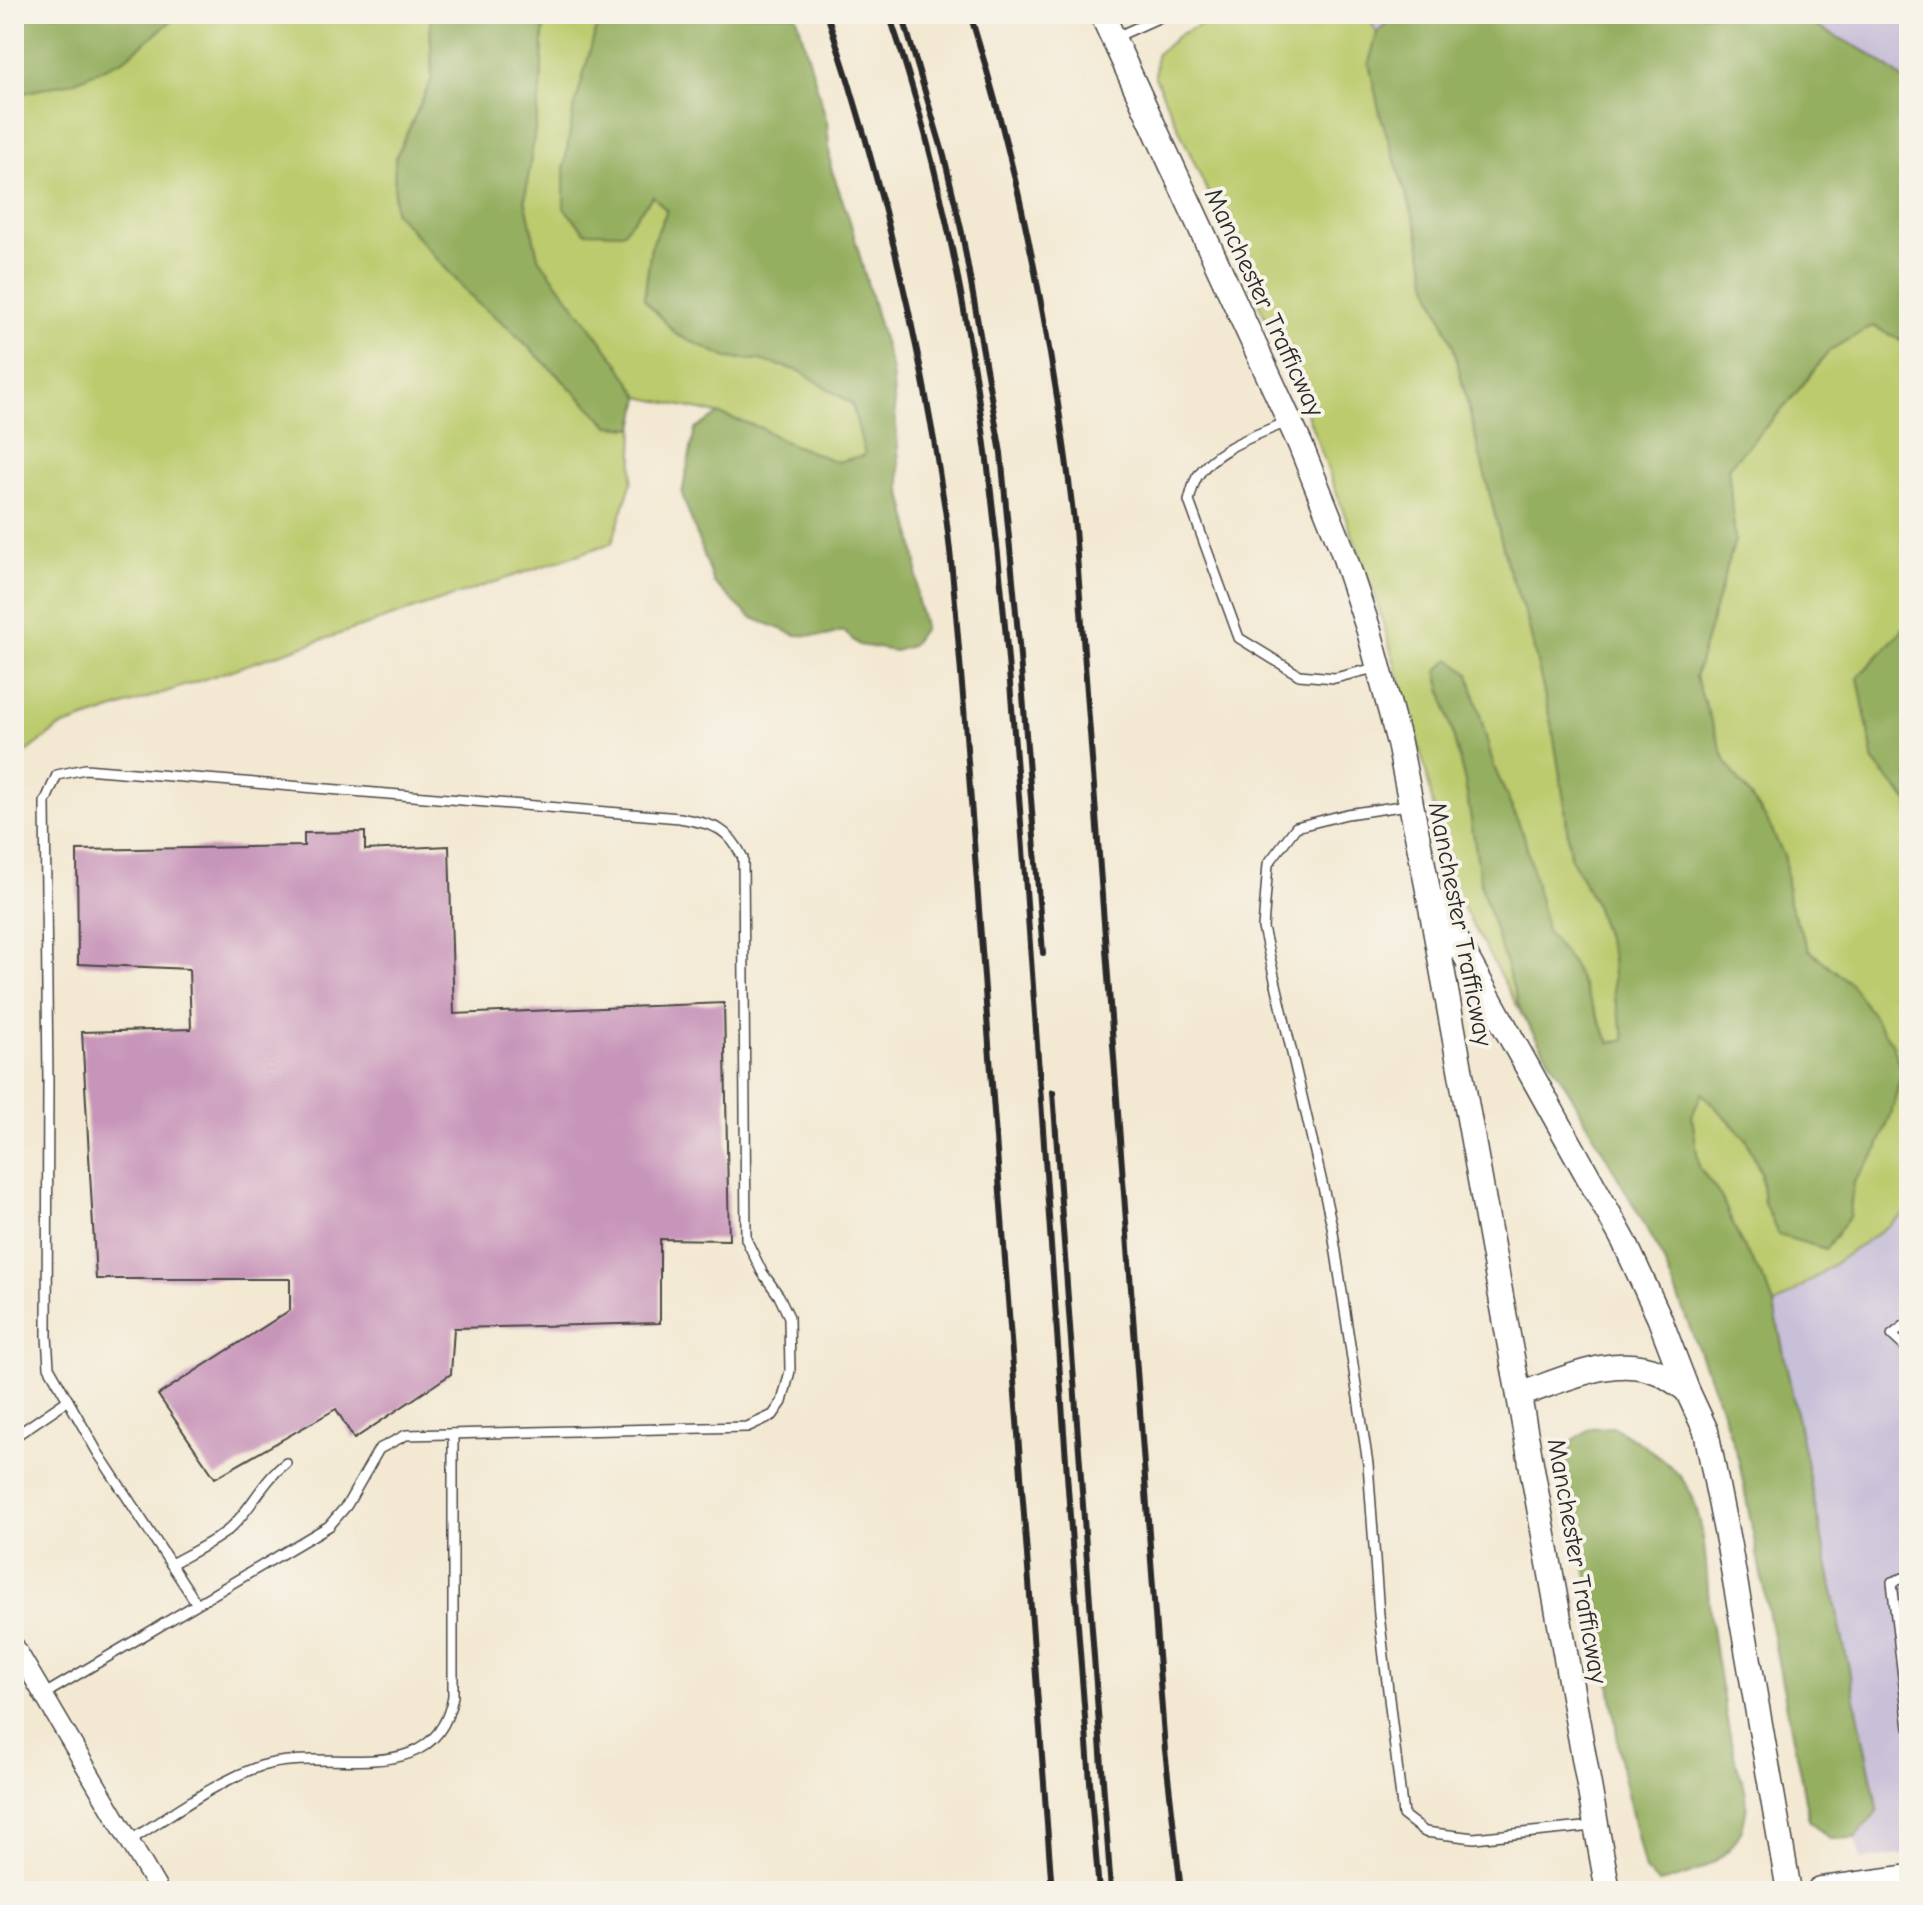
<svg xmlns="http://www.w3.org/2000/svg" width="1923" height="1905" font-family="'Comic Neue',sans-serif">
  <rect width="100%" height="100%" fill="#f7f3e8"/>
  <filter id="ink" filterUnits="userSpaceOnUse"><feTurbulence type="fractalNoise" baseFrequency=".0125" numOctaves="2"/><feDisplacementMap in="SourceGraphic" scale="16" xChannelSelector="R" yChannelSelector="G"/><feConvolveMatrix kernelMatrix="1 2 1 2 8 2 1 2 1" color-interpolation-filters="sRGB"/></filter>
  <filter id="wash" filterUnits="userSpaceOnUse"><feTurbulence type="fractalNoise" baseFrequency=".006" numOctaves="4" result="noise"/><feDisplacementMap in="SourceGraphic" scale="32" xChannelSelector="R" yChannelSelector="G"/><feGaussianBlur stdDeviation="1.8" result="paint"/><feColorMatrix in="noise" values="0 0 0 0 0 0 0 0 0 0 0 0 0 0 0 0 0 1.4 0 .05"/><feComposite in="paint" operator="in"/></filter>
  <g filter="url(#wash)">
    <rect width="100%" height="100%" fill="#f3e8d2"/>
    <g fill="#c8bfd8">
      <path d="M1368 14H1393L1377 34Z"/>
      <path d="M1792 14H1909V84L1869 53Z"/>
      <path d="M1909 1211V1854L1861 1860 1855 1838 1878 1810 1774 1306Z"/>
    </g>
    <g fill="#bccb6d" stroke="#747b4c" stroke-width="2">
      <path d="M180 14H430L432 79 395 159 394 211 476 302 506 325 609 426 634 428 632 481 612 543 58 728 14 762V95L123 60Z"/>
      <path d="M544 14H600L595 38 653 196 667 210 651 247 644 299 677 335 728 358 759 360 800 371 852 404 866 455 837 462 783 441 761 428 719 414 640 397 618 363 538 258 525 199 541 88Z"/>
      <path d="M1227 14H1368L1377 34 1369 63 1418 231 1428 284 1453 345 1507 564 1528 623 1553 732 1565 806 1570 856 1594 902 1612 956 1614 996 1626 1039 1610 1043 1573 965 1547 932 1524 836 1494 767 1469 674 1450 660 1437 671 1465 782 1482 889 1522 1015 1448 880 1426 771 1376 599 1297 387 1155 77 1156 55 1180 34Z"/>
      <path d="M1873 326 1909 344V623L1858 677 1874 762 1909 803V1211L1774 1306 1768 1288 1741 1242 1721 1197 1699 1167 1691 1116 1702 1093 1746 1139 1761 1173 1764 1203 1849 1217 1854 1182 1875 1154 1891 1114 1902 1072 1850 983 1809 950 1789 904 1784 857 1767 820 1726 762 1695 677 1735 540 1728 467 1788 403 1830 350Z"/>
    </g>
    <g fill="#95af60" stroke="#606d46" stroke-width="2">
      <path d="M14 14H180L123 60 73 82 14 95Z"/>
      <path d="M430 14H544L541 88 525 199 538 257 618 363 640 397 634 428 610 426 506 325 476 302 394 211 395 159 432 79Z"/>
      <path d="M600 14H796L827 122 831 168 850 221 892 371 901 490 910 526 917 563V597L924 628 911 646 895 651 859 645 843 631 826 636 796 635 750 617 714 583 682 494 695 429 719 414 761 428 783 441 837 462 865 455 852 404 800 371 759 360 728 358 677 335 644 299 651 247 667 211 653 196 622 233 585 232 564 208V168L573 113Z"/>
      <path d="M1393 14H1792L1869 53 1909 84V344L1873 326 1830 350 1788 403 1728 467 1735 540 1695 677 1726 762 1767 820 1785 858 1789 904 1809 950 1850 983 1892 1043 1902 1071 1891 1114 1875 1154 1854 1182 1849 1217 1826 1249 1778 1235 1764 1203 1761 1173 1746 1139 1702 1093 1692 1116 1699 1167 1721 1197 1741 1242 1768 1288 1774 1306 1878 1810 1855 1838 1830 1839 1809 1820 1739 1462 1720 1404 1660 1252 1569 1091 1522 1015 1482 889 1465 782 1437 671 1450 659 1469 674 1494 767 1524 836 1547 932 1573 965 1610 1043 1625 1039 1614 996 1612 956 1594 902 1570 856 1565 806 1553 732 1528 623 1507 564 1453 345 1428 284 1418 231 1380 114 1369 63 1377 34Z"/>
      <path d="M1909 623V803L1874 762 1858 677Z"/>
      <path d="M1614 1427C1641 1444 1678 1464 1691 1494 1707 1531 1706 1575 1710 1614 1716 1659 1723 1702 1732 1746 1739 1779 1754 1793 1742 1828 1730 1862 1690 1876 1659 1883L1645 1870 1622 1772 1607 1661 1563 1474 1572 1441 1591 1428Z"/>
    </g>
    <g id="blocks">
      <path fill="#c895ba" d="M365 832V850L449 846 454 1014 724 1003 729 1240 660 1239V1323L454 1328 451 1374 354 1439 336 1409 215 1478 158 1395 290 1310V1279H96L82 1032 191 1029 189 969 78 964 77 850 304 846V833Z"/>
    </g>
  </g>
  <g filter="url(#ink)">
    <use href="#blocks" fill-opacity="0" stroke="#494744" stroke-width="2"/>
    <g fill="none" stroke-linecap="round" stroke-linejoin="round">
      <g stroke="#494744" stroke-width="12">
        <g id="service">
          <path d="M1116 37 1167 14"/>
          <path d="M1287 422C1257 435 1215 448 1197 477 1193 484 1191 494 1189 501L1239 638 1299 675 1335 678 1379 667"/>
          <path d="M1408 805 1347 814 1296 827 1268 864 1263 928 1332 1226 1368 1464 1379 1615 1403 1815 1425 1832 1474 1838 1593 1826"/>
          <path d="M1909 1322 1892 1335 1909 1351"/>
          <path d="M14 1437 68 1400"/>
          <path d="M171 1564C189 1554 210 1544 227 1531 250 1512 261 1482 286 1463"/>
          <path d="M1909 1576 1892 1582 1909 1728"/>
          <path d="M43 1695 329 1526 347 1505 379 1449 406 1435 747 1427 773 1415 782 1402 790 1371 789 1317 779 1296 762 1272 746 1239 743 858C727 826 714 825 680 818L85 769 57 775 45 802 48 1080 47 1336 49 1367 98 1453 197 1604"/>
          <path d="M129 1841C168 1817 218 1780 261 1766 327 1745 436 1794 453 1696V1434"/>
        </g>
      </g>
      <g stroke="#494744" stroke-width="21">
        <path id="minor" d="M14 1645 159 1891"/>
      </g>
      <g stroke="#494744" stroke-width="27">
        <g id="secondary">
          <path d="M1102 14 1300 444 1342 549 1369 631 1399 743 1427 885 1608 1891"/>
          <path d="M1435 901 1624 1241 1659 1317 1687 1390 1706 1431 1729 1546 1789 1891"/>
          <path d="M1519 1395C1561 1381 1616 1352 1660 1373 1670 1378 1679 1385 1687 1390"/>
        </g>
      </g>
      <g stroke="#494744" stroke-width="31">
        <path id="primary" d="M1821 1891 1909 1879"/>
      </g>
      <use href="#service" stroke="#fff" stroke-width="9"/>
      <use href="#minor" stroke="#fff" stroke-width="18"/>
      <use href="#secondary" stroke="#fff" stroke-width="24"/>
      <use href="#primary" stroke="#fff" stroke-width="28"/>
      <g stroke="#2b2b2b" stroke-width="6">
        <path d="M827 14C881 176 920 340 945 509 954 575 958 642 964 708L1052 1891"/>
        <path d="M889 14C984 292 1003 585 1025 876 1050 1214 1070 1553 1099 1891"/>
        <path d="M902 14 944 156 962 233 1001 453 1019 644 1043 953"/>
        <path d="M970 14C1023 183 1054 354 1075 529L1165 1750 1181 1891"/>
        <path d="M1053 1092 1111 1891"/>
      </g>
    </g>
  </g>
  <g text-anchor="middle" stroke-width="8" stroke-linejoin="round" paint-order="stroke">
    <g font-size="26" fill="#2b2b2b" stroke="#f7f3e8">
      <text transform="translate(1265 302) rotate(65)" y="9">Manchester Trafficway</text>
      <text transform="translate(1461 924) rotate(79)" y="9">Manchester Trafficway</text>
      <text transform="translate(1578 1561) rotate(80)" y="9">Manchester Trafficway</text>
    </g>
  </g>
  <rect width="1923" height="1905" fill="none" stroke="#f7f3e8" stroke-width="48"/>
</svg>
